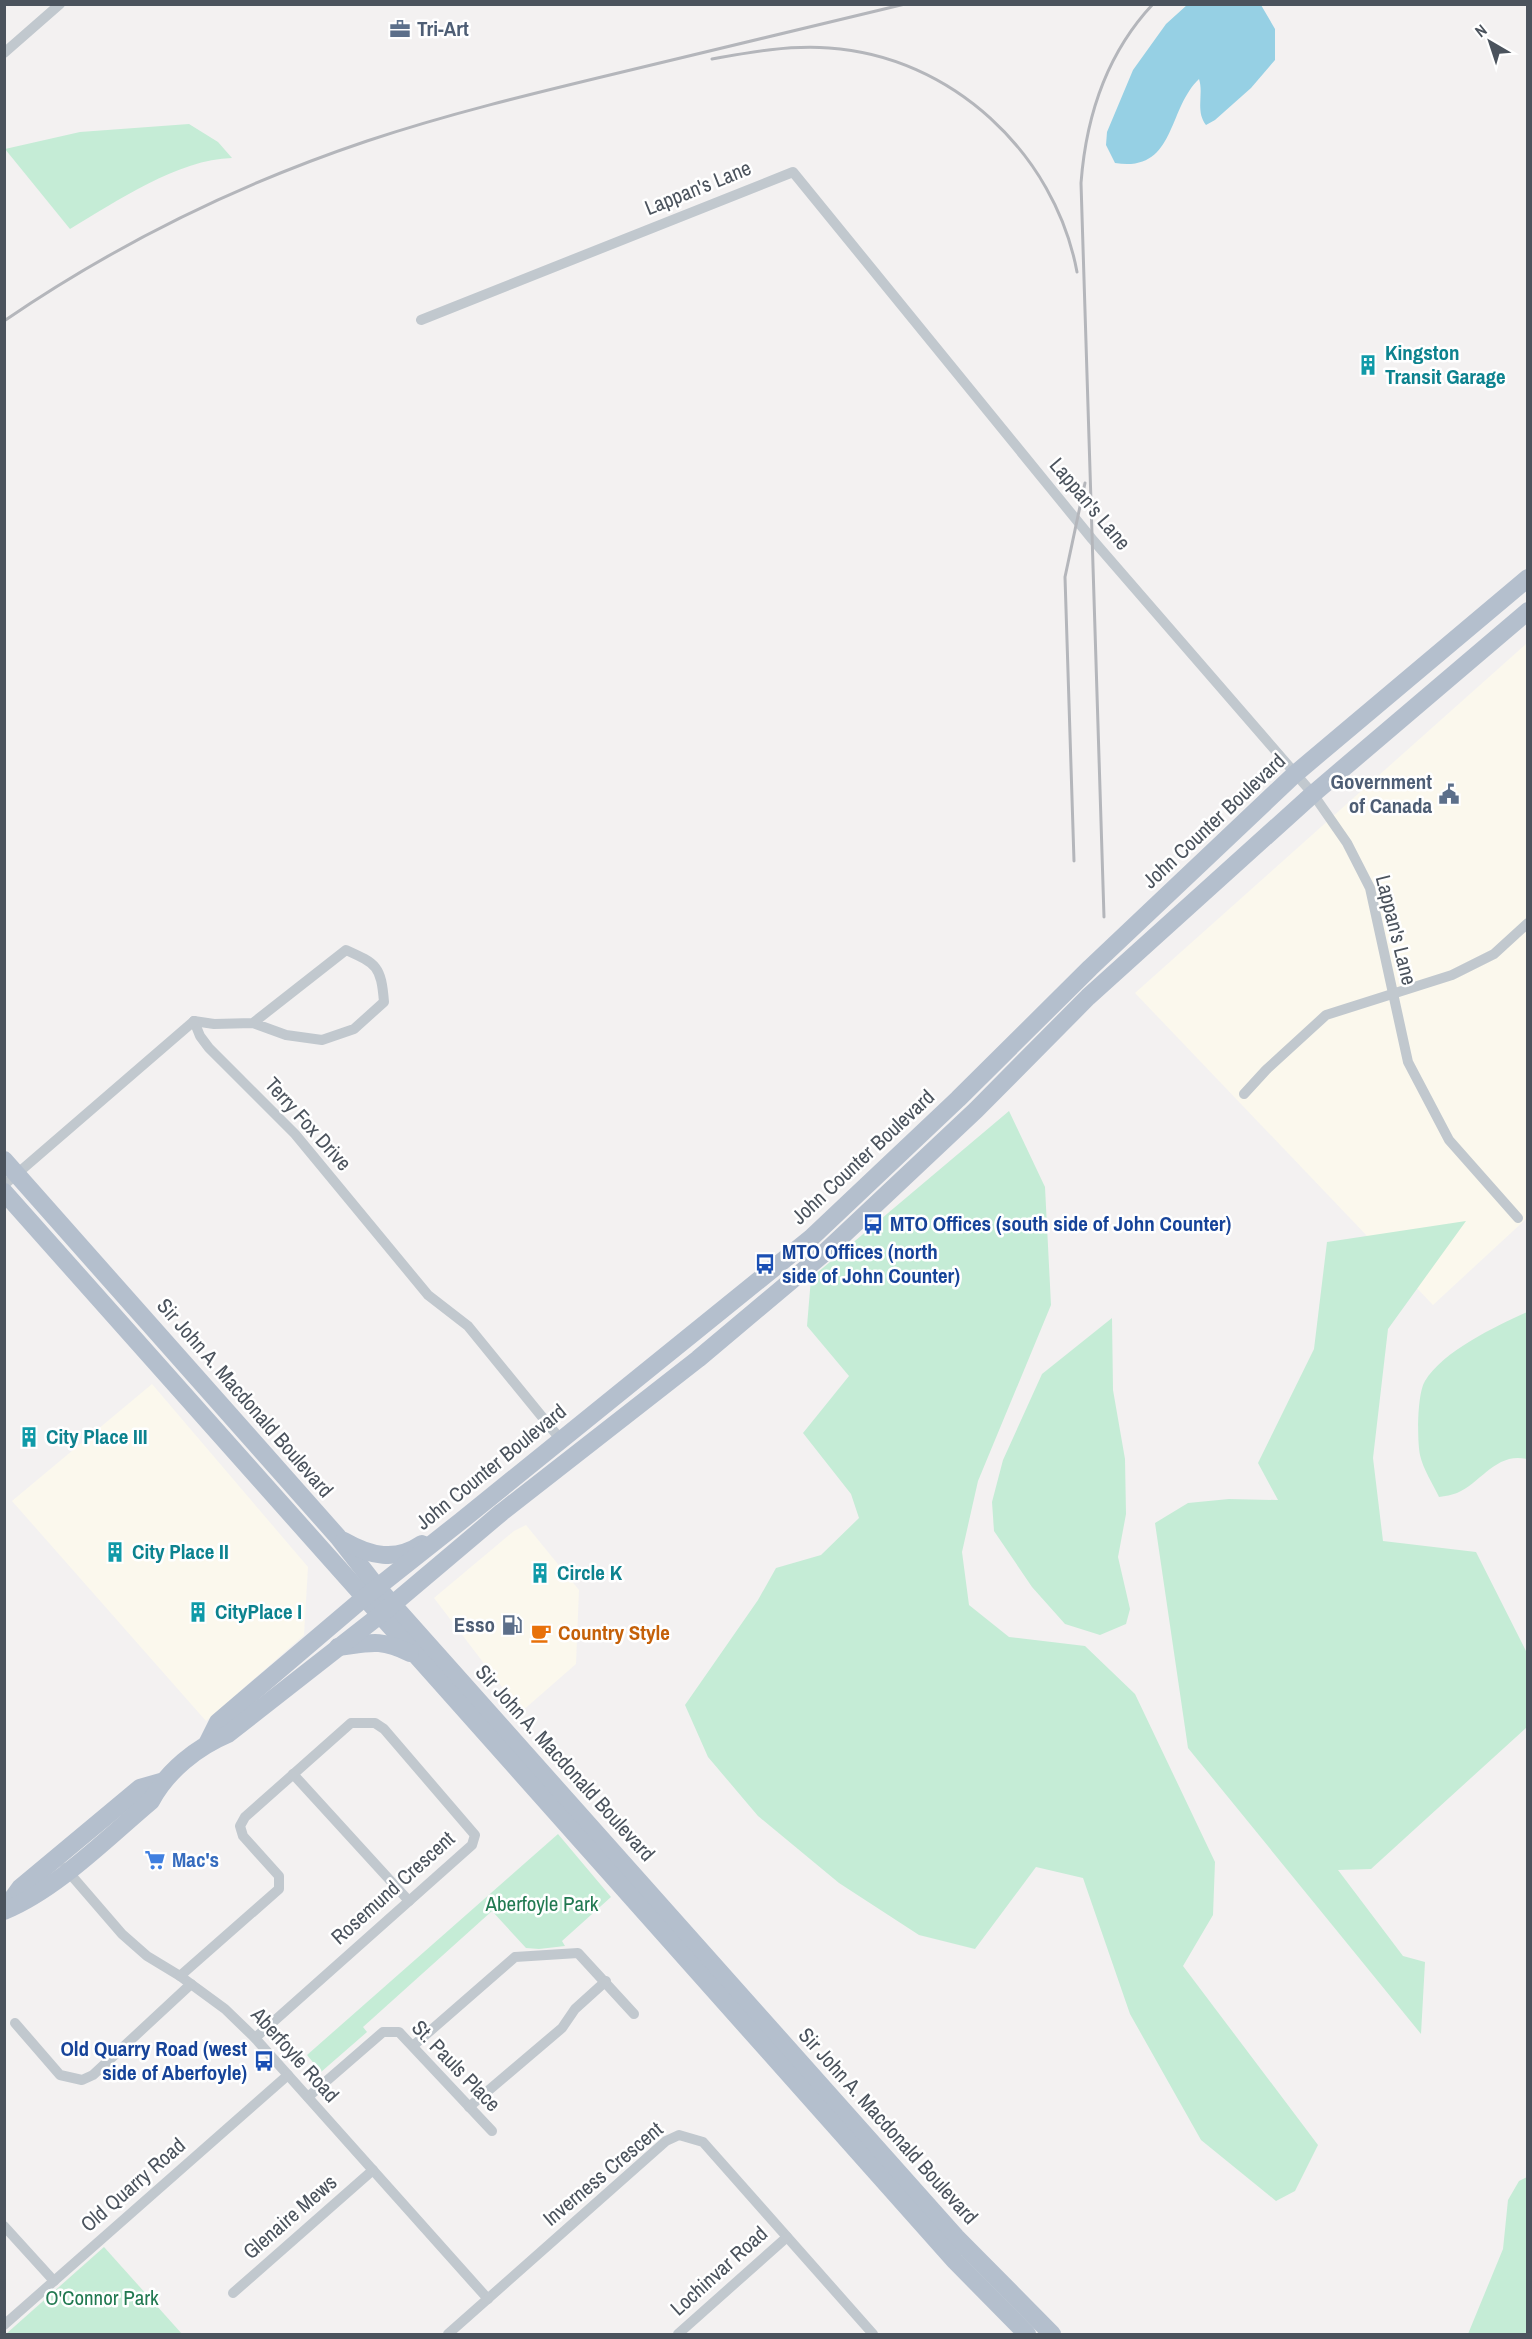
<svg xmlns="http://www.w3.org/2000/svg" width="1532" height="2339" font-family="'Archivo Narrow',sans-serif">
  <rect width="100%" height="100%" fill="#f3f1f1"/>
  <g fill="#fbf8ed">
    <path d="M1527 643V1218L1433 1305 1135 993Z"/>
    <path d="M152 1384 308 1567 304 1635 206 1721 12 1501Z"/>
    <path d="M526 1525 579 1590 576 1664 521 1712 434 1598 514 1531Z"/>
  </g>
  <g fill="#c5ecd6">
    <path d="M189 124 218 142 232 158C179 159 115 202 70 229L5 149 80 132Z"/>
    <path d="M1009 1111 1045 1187 1051 1305 978 1481 962 1552 969 1605 1009 1637 1085 1646 1135 1694 1215 1862 1213 1915 1183 1966 1318 2145 1295 2191 1276 2201 1201 2140 1130 2014 1083 1878 1036 1867 975 1949 919 1935 839 1883 758 1816 708 1757 685 1705 758 1600 776 1568 821 1555 859 1518 851 1494 803 1433 849 1376 807 1326 811 1278Z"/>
    <path d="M1466 1221 1388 1329 1373 1458 1383 1541 1476 1552 1527 1653V1727L1371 1869 1338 1870 1403 1956 1425 1962 1421 2034 1188 1748 1155 1523 1188 1503 1229 1499 1278 1500 1258 1463 1314 1349 1327 1242Z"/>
    <path d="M1527 1312V1459C1496 1452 1482 1482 1457 1493 1452 1495 1445 1496 1439 1497 1433 1484 1423 1469 1420 1455 1417 1440 1417 1394 1425 1381 1443 1351 1496 1326 1527 1312Z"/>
    <path d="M1112 1318 1113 1390 1125 1459 1126 1514 1118 1557 1130 1609 1126 1624 1100 1635 1065 1624 1032 1587 994 1531 992 1502 1003 1460 1042 1374Z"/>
    <path d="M558 1834 611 1897 562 1941 565 1946 539 1949 526 1948 492 1911 363 2027 367 2032 321 2072 307 2055Z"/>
    <path d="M1527 2177V2334H1468L1503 2249 1508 2200 1519 2181Z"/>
    <path d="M104 2247 182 2334H6Z"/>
  </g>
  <path fill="#96d0e4" d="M1187 5H1261L1275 29V60L1251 88 1215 120 1206 125C1195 111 1204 94 1199 79 1167 109 1176 173 1115 163L1106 145 1107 132 1133 70 1166 24Z"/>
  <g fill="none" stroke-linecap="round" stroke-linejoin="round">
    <g stroke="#c1c8ce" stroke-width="10">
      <path d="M4 53 60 4"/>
      <path d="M421 320 793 172 1092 539 1313 794 1347 843 1370 888 1408 1062 1449 1140 1518 1218"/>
      <path d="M194 1021 200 1036 209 1048 295 1134 428 1295 468 1326 561 1440"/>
      <path d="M194 1021 214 1024 253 1023 346 950C377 964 381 966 384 1002L354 1029 322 1040 286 1035 253 1023"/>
      <path d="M1244 1094 1266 1070 1326 1015 1452 975 1494 954 1528 923"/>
      <path d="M4 1185 194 1021"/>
      <path d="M293 1774 409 1901"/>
      <path d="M65 1868 122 1934 147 1956 180 1976 225 2009 255 2038 488 2299"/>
      <path d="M180 1976 279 1889V1876L243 1836 240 1826 245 1817 351 1723H375L384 1729 475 1835 472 1845 255 2038"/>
      <path d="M15 2023 60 2075 82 2080 93 2075 191 1984"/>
      <path d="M414 2045 515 1957 578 1953 634 2014"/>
      <path d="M308 2097 383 2032H399L492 2131"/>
      <path d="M469 2107 562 2028 575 2009 606 1981"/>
      <path d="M4 2226 54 2281"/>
      <path d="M233 2293 373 2170"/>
      <path d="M4 2325 288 2075"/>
      <path d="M448 2334 666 2141 679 2135 703 2142 873 2334"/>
      <path d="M678 2334 787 2237"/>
    </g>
    <g stroke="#b4bfcd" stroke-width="18">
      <path d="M4 1160 338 1537 377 1587 956 2237 1052 2334"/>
      <path d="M4 1192 955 2261 1027 2334"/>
      <path d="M344 1541C370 1556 396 1562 422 1544"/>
      <path d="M338 1647C369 1643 380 1638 410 1653"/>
      <path d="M208 1742 218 1722 365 1597 461 1521 811 1238 958 1099 1090 968 1295 774 1528 578"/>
      <path d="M4 1910 20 1888 140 1788 161 1782"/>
      <path d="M4 1911C57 1889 107 1838 151 1801 167 1771 197 1747 228 1734L380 1615 502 1512 698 1359 823 1254 976 1110 1088 997 1313 794 1528 611"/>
    </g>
    <g stroke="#b4b6bb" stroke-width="3">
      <path d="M712 59C751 52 790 45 829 48 951 56 1055 153 1077 272"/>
      <path d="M4 321C115 245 239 184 367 141 448 114 531 94 614 74 711 51 808 28 905 4"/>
      <path d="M1074 861 1065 577 1085 483"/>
      <path d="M1104 917 1081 183C1086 117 1107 53 1153 4"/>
    </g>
  </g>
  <defs>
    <g id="office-bare" transform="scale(1.62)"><path d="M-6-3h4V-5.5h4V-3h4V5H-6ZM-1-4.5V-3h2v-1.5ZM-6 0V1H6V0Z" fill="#5c6f8a" stroke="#fff" stroke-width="2.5" paint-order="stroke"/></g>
    <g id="building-bare" transform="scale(1.62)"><path d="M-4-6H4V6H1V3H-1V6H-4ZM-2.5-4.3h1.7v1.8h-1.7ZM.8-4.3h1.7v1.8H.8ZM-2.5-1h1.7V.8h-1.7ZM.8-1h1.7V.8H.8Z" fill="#0f9aa8" stroke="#fff" stroke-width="2.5" paint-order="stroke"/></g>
    <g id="civic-bare" transform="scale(1.62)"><path d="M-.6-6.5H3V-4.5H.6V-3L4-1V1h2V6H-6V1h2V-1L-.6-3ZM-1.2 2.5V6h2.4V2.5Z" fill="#5c6f8a" stroke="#fff" stroke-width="2.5" paint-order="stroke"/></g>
    <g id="bus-bare" transform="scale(1.62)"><path d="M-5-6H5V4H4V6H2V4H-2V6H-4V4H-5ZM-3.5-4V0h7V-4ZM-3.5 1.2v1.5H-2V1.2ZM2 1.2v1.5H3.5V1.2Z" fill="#1a4fb4" stroke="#fff" stroke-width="2.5" paint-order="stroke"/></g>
    <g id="fuel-bare" transform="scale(1.62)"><path d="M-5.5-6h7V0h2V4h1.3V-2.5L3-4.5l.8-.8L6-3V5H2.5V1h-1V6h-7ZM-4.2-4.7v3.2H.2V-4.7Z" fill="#5c6f8a" stroke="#fff" stroke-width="2.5" paint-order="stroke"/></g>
    <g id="cafe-bare" transform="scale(1.62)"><path d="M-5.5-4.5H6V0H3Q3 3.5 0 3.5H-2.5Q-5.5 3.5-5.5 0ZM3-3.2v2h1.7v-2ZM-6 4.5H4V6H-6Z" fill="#e8710a" stroke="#fff" stroke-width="2.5" paint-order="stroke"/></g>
    <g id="supermarket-bare" transform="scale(1.62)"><path d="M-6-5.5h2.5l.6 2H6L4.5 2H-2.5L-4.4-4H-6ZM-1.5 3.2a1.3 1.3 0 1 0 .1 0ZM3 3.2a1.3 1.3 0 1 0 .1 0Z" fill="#3f7fe0" stroke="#fff" stroke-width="2.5" paint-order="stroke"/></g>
  </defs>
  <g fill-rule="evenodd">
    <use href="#office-bare" x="400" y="29"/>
    <use href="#building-bare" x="1368" y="365"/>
    <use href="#civic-bare" x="1449" y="794"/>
    <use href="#bus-bare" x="873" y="1224"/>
    <use href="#bus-bare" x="765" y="1264"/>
    <use href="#building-bare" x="29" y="1437"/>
    <use href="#building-bare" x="115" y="1552"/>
    <use href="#building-bare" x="540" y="1573"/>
    <use href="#building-bare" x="198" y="1612"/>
    <use href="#fuel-bare" x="512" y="1625"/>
    <use href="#cafe-bare" x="541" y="1633"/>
    <use href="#supermarket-bare" x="155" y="1860"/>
    <use href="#bus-bare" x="264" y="2061"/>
  </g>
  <g text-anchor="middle" stroke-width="5" stroke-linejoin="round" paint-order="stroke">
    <g font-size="21" font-weight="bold" fill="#4e5e75" stroke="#fff" text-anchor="end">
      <text x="417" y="36" text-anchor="start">Tri-Art</text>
      <text x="1432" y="789">Government<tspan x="1432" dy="24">of Canada</tspan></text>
      <text x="495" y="1632">Esso</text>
    </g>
    <g font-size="21" fill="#4b535d" stroke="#fff">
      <text transform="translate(698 188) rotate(-22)" y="7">Lappan's Lane</text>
      <text transform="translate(1090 504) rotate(50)" y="7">Lappan's Lane</text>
      <text transform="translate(1214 821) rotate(-43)" y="7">John Counter Boulevard</text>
      <text transform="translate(1396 930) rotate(76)" y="7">Lappan's Lane</text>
      <text transform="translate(308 1124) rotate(48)" y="7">Terry Fox Drive</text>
      <text transform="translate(863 1157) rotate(-43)" y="7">John Counter Boulevard</text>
      <text transform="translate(245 1398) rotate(49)" y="7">Sir John A. Macdonald Boulevard</text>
      <text transform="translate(491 1467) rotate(-39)" y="7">John Counter Boulevard</text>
      <text transform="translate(565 1763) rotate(48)" y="7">Sir John A. Macdonald Boulevard</text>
      <text transform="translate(393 1888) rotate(-42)" y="7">Rosemund Crescent</text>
      <text transform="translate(295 2055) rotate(48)" y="7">Aberfoyle Road</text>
      <text transform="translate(456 2066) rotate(46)" y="7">St. Pauls Place</text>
      <text transform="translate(888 2126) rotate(48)" y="7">Sir John A. Macdonald Boulevard</text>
      <text transform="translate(603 2174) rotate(-40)" y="7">Inverness Crescent</text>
      <text transform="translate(133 2185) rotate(-41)" y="7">Old Quarry Road</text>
      <text transform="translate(290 2217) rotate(-41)" y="7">Glenaire Mews</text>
      <text transform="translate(719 2271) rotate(-42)" y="7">Lochinvar Road</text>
    </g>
    <g font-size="21" font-weight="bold" fill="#0d838f" stroke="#fff" text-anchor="start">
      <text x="1385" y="360">Kingston<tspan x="1385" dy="24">Transit Garage</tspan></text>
      <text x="46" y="1444">City Place III</text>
      <text x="132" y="1559">City Place II</text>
      <text x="557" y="1580">Circle K</text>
      <text x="215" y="1619">CityPlace I</text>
    </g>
    <g font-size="21" font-weight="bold" fill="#164399" stroke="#fff" text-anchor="start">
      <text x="890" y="1231">MTO Offices (south side of John Counter)</text>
      <text x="782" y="1259">MTO Offices (north<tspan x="782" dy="24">side of John Counter)</tspan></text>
      <text x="247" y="2056" text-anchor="end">Old Quarry Road (west<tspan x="247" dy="24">side of Aberfoyle)</tspan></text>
    </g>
    <g font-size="21" font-weight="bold" fill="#c56008" stroke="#fff" text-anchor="start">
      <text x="558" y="1640">Country Style</text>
    </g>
    <g font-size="21" font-weight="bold" fill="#366cbe" stroke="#fff" text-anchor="start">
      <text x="172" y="1867">Mac's</text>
    </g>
    <g font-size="21" fill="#217951" stroke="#fff">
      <text x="542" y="1911">Aberfoyle Park</text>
      <text x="102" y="2305">O'Connor Park</text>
    </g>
  </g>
  <rect width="1532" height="2339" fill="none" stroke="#4b535d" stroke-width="12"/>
  <g transform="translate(1490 42) rotate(321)" stroke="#ffffff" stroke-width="4.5" paint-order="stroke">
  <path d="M0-4.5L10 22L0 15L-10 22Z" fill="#4b535d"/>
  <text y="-9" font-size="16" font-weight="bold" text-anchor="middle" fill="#4b535d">N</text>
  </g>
</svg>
